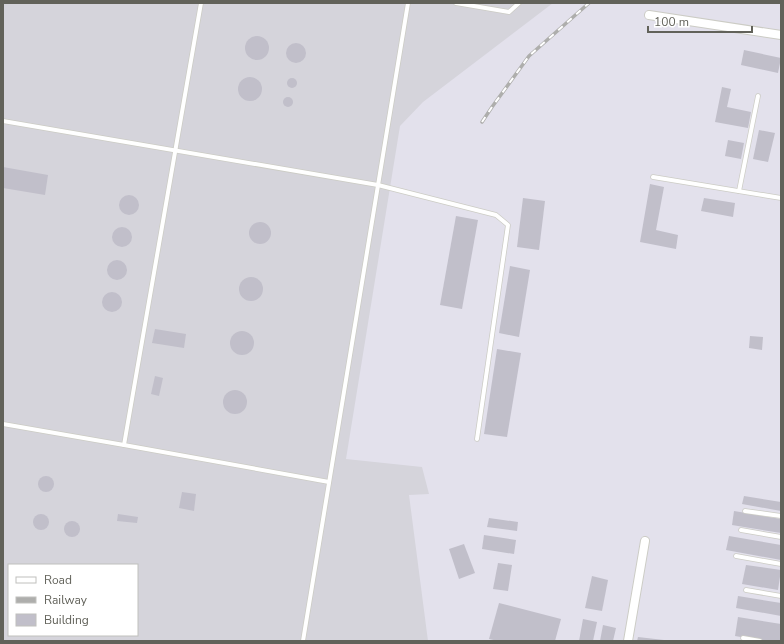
<svg xmlns="http://www.w3.org/2000/svg" width="784" height="644" font-family="'Nunito Sans',sans-serif">
  <rect width="100%" height="100%" fill="#e3e1ec"/>
  <path fill="#d5d4db" fill-rule="evenodd" d="M3 3H553L423 102 400 126 346 459 422 467 429 494 409 495 428 641H3ZM9 565H137V635H9Z"/>
  <g fill="#c1bfca">
    <circle cx="257" cy="48" r="12"/>
    <circle cx="296" cy="53" r="10"/>
    <path d="M744 50 781 58 778 73 741 65Z"/>
    <circle cx="250" cy="89" r="12"/>
    <circle cx="292" cy="83" r="5"/>
    <path d="M722 87 731 89 727 107 751 112 748 128 715 122Z"/>
    <circle cx="288" cy="102" r="5"/>
    <path d="M759 130 775 133 768 162 753 159Z"/>
    <path d="M728 140 744 143 741 159 725 156Z"/>
    <path d="M3 167 48 175 45 195 3 188Z"/>
    <path d="M650 184 664 187 656 230 678 235 676 249 640 242Z"/>
    <circle cx="129" cy="205" r="10"/>
    <path d="M523 198 545 201 539 250 517 247Z"/>
    <path d="M704 198 735 203 733 217 701 211Z"/>
    <path d="M456 216 478 220 462 309 440 305Z"/>
    <circle cx="260" cy="233" r="11"/>
    <circle cx="122" cy="237" r="10"/>
    <circle cx="117" cy="270" r="10"/>
    <path d="M510 266 530 270 519 337 499 333Z"/>
    <circle cx="251" cy="289" r="12"/>
    <circle cx="112" cy="302" r="10"/>
    <path d="M155 329 186 334 184 348 152 343Z"/>
    <circle cx="242" cy="343" r="12"/>
    <path d="M750 336 763 337 762 350 749 348Z"/>
    <path d="M497 349 521 353 507 437 484 434Z"/>
    <path d="M155 376 163 378 159 396 151 394Z"/>
    <circle cx="235" cy="402" r="12"/>
    <circle cx="46" cy="484" r="8"/>
    <path d="M182 492 196 494 194 511 179 508Z"/>
    <path d="M744 496 781 502V511L742 504Z"/>
    <path d="M734 511 781 519V533L732 525Z"/>
    <circle cx="41" cy="522" r="8"/>
    <path d="M118 514 138 517 137 523 117 521Z"/>
    <path d="M489 518 518 522 517 531 487 527Z"/>
    <circle cx="72" cy="529" r="8"/>
    <path d="M484 535 516 540 514 554 482 549Z"/>
    <path d="M729 536 781 545V560L726 550Z"/>
    <path d="M464 544 475 573 459 579 449 549Z"/>
    <path d="M498 563 512 565 508 591 493 589Z"/>
    <path d="M746 565 781 570 778 590 742 584Z"/>
    <path d="M592 576 608 580 602 611 585 608Z"/>
    <path d="M738 596 781 603V616L736 608Z"/>
    <path d="M499 603 561 619 555 641H498L489 639Z"/>
    <path d="M738 617 781 624V641H764L735 636Z"/>
    <path d="M583 619 597 622 593 641H579Z"/>
    <path d="M603 625 616 628 613 641H600Z"/>
    <path d="M638 637 664 640V641H637Z"/>
  </g>
  <g fill="none" stroke-linecap="round" stroke-linejoin="round">
    <g stroke="#ccccc5" stroke-width="5.5">
      <g id="lane">
        <path d="M456 3 509 12 519 3"/>
        <path d="M3 121 378 185 496 215 508 225 477 439"/>
        <path d="M653 177 781 198"/>
        <path d="M739 191 758 96"/>
        <path d="M3 424 124 445 329 482"/>
        <path d="M124 445 201 3"/>
        <path d="M745 511 781 516"/>
        <path d="M741 530 781 537"/>
        <path d="M736 556 781 564"/>
        <path d="M746 590 781 596"/>
        <path d="M743 638 760 641"/>
        <path d="M303 641 408 3"/>
      </g>
    </g>
    <g stroke="#ccccc5" stroke-width="10">
      <g id="street">
        <path d="M649 15 781 35"/>
        <path d="M628 641 645 541"/>
      </g>
    </g>
    <use href="#lane" stroke="#fff" stroke-width="4"/>
    <use href="#street" stroke="#fff" stroke-width="8"/>
    <g stroke="#aeaeac" stroke-width="3.5">
      <path id="rail" d="M482 122 492 107 529 56 589 3"/>
    </g>
    <use href="#rail" stroke="#fff" stroke-width="2" stroke-dasharray="6" stroke-linecap="butt"/>
  </g>
  <rect width="784" height="644" fill="none" stroke="#62625a" stroke-width="8"/>
  <rect x="8" y="564" width="130" height="72" fill="#ffffff" stroke="#c0c0bd"/>
  <rect x="16" y="577" width="20" height="6" fill="#ffffff" stroke="#c0c0bd"/>
  <text x="44" y="584" font-size="12" fill="#62625a">Road</text>
  <rect x="16" y="597" width="20" height="6" fill="#aeaeac" stroke="#c0c0bd"/>
  <text x="44" y="604" font-size="12" fill="#62625a">Railway</text>
  <rect x="16" y="614" width="20" height="12" fill="#c1bfca" stroke="#c0c0bd"/>
  <text x="44" y="624" font-size="12" fill="#62625a">Building</text>
  <path d="M648 26v6h104v-6" fill="none" stroke="#62625a" stroke-width="2"/>
  <text x="654" y="26" font-size="12" fill="#62625a" stroke="#ffffff" stroke-width="3" paint-order="stroke">100 m</text>
</svg>
